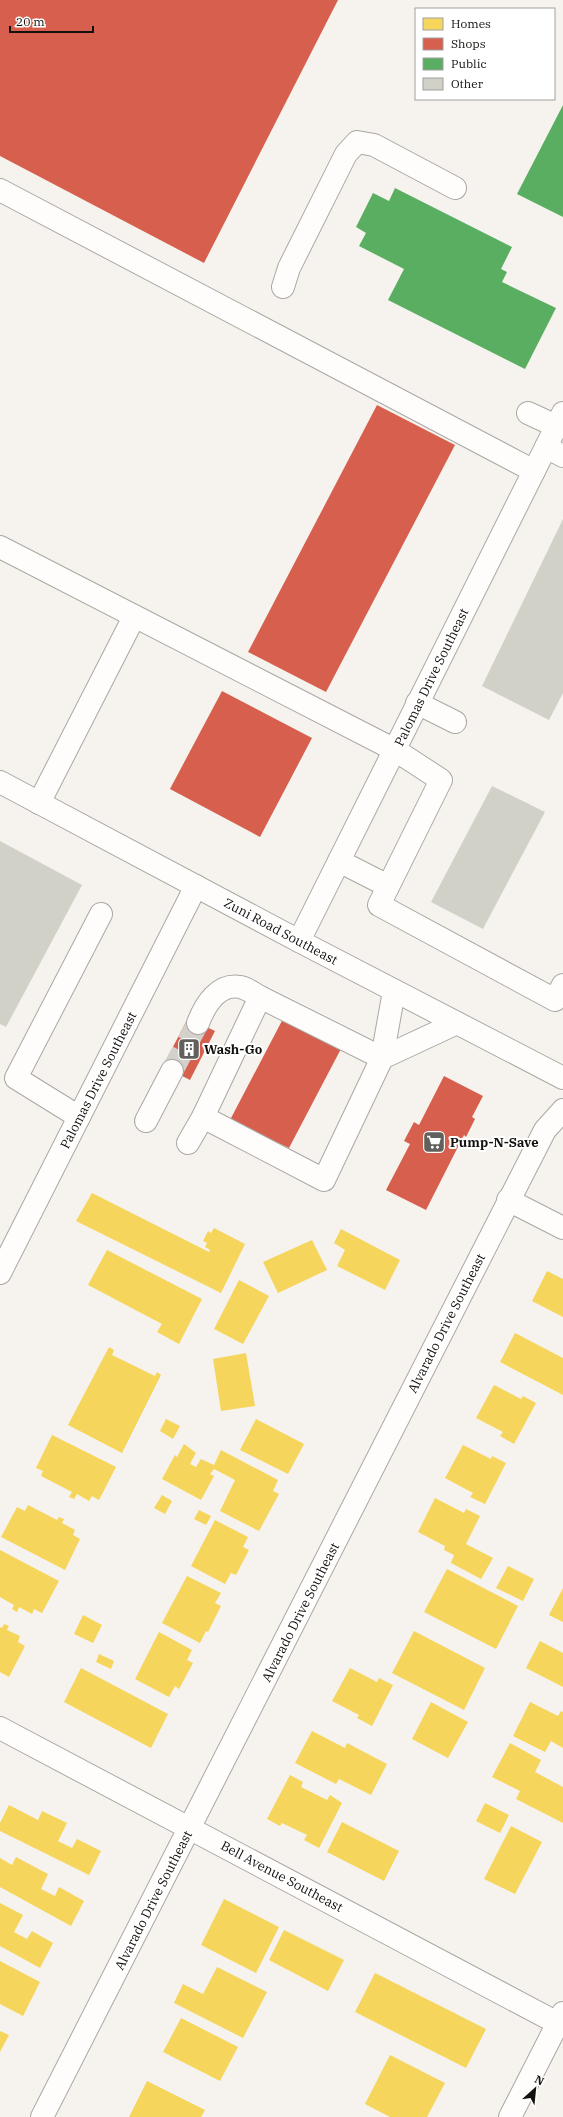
<svg xmlns="http://www.w3.org/2000/svg" width="563" height="2117" font-family="'IBM Plex Serif',serif">
  <rect width="100%" height="100%" fill="#f6f3ee"/>
  <g fill="#f6d55c">
    <path d="M92 1193 209 1252 210 1250 205 1247 207 1243 203 1241 208 1231 211 1233 214 1228 245 1244 221 1293 76 1221Z"/>
    <path d="M341 1229 400 1260 385 1290 337 1266 345 1250 334 1243Z"/>
    <path d="M312 1240 327 1270 278 1293 263 1262Z"/>
    <path d="M107 1250 202 1299 179 1344 157 1332 162 1324 88 1285Z"/>
    <path d="M547 1271 563 1279V1317L532 1301Z"/>
    <path d="M239 1280 269 1296 243 1344 214 1329Z"/>
    <path d="M515 1333 563 1358V1395L500 1362Z"/>
    <path d="M109 1347 114 1350 112 1355 155 1376 157 1372 161 1375 122 1453 68 1425Z"/>
    <path d="M246 1353 255 1406 221 1411 213 1359Z"/>
    <path d="M494 1385 521 1399 523 1396 536 1403 514 1444 500 1436 503 1432 476 1418Z"/>
    <path d="M166 1419 180 1426 173 1439 160 1431Z"/>
    <path d="M256 1419 304 1444 288 1474 240 1450Z"/>
    <path d="M52 1435 116 1467 99 1500 92 1496 89 1501 77 1494 74 1499 69 1497 72 1492 41 1476 43 1471 36 1468Z"/>
    <path d="M184 1444 196 1453 190 1464 196 1467 201 1459 214 1465 221 1450 278 1480 273 1491 279 1494 259 1531 220 1511 235 1480 214 1469 210 1474 214 1476 201 1500 162 1479 175 1455 177 1457Z"/>
    <path d="M463 1445 491 1459 492 1456 506 1463 485 1504 470 1497 473 1493 445 1478Z"/>
    <path d="M162 1495 172 1501 165 1514 154 1508Z"/>
    <path d="M435 1498 464 1513 466 1509 480 1516 466 1544 493 1558 481 1579 451 1563 454 1555 444 1550 445 1546 418 1532Z"/>
    <path d="M28 1505 57 1520 59 1517 64 1519 62 1523 75 1530 73 1535 80 1539 65 1570 1 1537 17 1507 25 1511Z"/>
    <path d="M199 1510 211 1516 206 1525 194 1519Z"/>
    <path d="M215 1520 248 1537 243 1547 249 1550 236 1575 231 1573 225 1584 191 1566Z"/>
    <path d="M0 1550 59 1581 42 1613 34 1609 32 1614 19 1607 17 1612 12 1609 14 1605 0 1597Z"/>
    <path d="M508 1566 534 1579 523 1601 496 1588Z"/>
    <path d="M447 1569 518 1606 496 1649 424 1612Z"/>
    <path d="M187 1576 221 1593 215 1603 221 1606 208 1632 206 1631 200 1643 162 1623Z"/>
    <path d="M563 1588V1622L549 1615Z"/>
    <path d="M83 1615 102 1625 93 1643 74 1634Z"/>
    <path d="M4 1624 9 1626 7 1630 20 1636 18 1642 25 1646 9 1677 0 1672V1627L2 1628Z"/>
    <path d="M414 1631 485 1668 464 1710 392 1673Z"/>
    <path d="M159 1632 192 1650 187 1660 193 1663 179 1689 175 1686 169 1697 135 1679Z"/>
    <path d="M540 1641 563 1653V1687L526 1668Z"/>
    <path d="M99 1654 114 1661 111 1669 96 1662Z"/>
    <path d="M81 1668 168 1714 151 1748 64 1702Z"/>
    <path d="M350 1668 377 1682 379 1678 393 1685 372 1726 357 1718 359 1715 332 1701Z"/>
    <path d="M431 1702 468 1722 448 1758 412 1739Z"/>
    <path d="M530 1702 558 1716 561 1711 563 1712V1748L551 1741 545 1752 513 1736Z"/>
    <path d="M312 1731 345 1748 347 1743 387 1764 371 1795 339 1779 336 1784 295 1763Z"/>
    <path d="M510 1743 541 1760 535 1772 563 1787V1823L516 1799 520 1791 492 1777Z"/>
    <path d="M290 1775 303 1782 301 1787 327 1800 330 1795 342 1803 319 1848 304 1840 307 1835 282 1823 280 1826 267 1819Z"/>
    <path d="M485 1803 509 1815 500 1833 476 1821Z"/>
    <path d="M9 1805 38 1820 42 1811 67 1823 58 1841 72 1848 77 1839 101 1851 89 1875 0 1831V1823Z"/>
    <path d="M342 1822 399 1851 384 1881 327 1852Z"/>
    <path d="M511 1826 542 1842 515 1894 484 1879Z"/>
    <path d="M16 1857 48 1874 41 1889 55 1896 59 1887 84 1901 71 1926 0 1887V1858L12 1865Z"/>
    <path d="M224 1899 279 1927 256 1973 201 1945Z"/>
    <path d="M0 1903 23 1915 14 1932 27 1939 32 1931 53 1943 40 1968 0 1946Z"/>
    <path d="M284 1930 344 1960 328 1991 269 1960Z"/>
    <path d="M0 1961 40 1982 23 2016 0 2004Z"/>
    <path d="M217 1967 267 1992 243 2038 174 2003 183 1984 203 1994Z"/>
    <path d="M375 1973 486 2029 466 2068 355 2012Z"/>
    <path d="M181 2018 238 2047 220 2081 163 2052Z"/>
    <path d="M0 2031 9 2035 0 2052Z"/>
    <path d="M390 2055 445 2083 427 2117H390L365 2104Z"/>
    <path d="M147 2081 205 2110 201 2117H129Z"/>
  </g>
  <g fill="#d6604d">
    <path d="M0 0H338L204 263 0 156Z"/>
    <path d="M377 405 455 445 326 692 248 652Z"/>
    <path d="M222 691 312 738 260 837 170 789Z"/>
    <path d="M285 1015 343 1045 289 1148 230 1120Z"/>
    <path d="M188 1018 215 1031 190 1080 163 1066Z"/>
    <path d="M444 1076 483 1096 472 1117 475 1119 466 1137 464 1135 426 1210 386 1190 410 1144 404 1141 414 1122 419 1125Z"/>
  </g>
  <g fill="#5aae61">
    <path d="M563 105V217L517 194Z"/>
    <path d="M395 188 512 247 501 269 507 272 502 282 556 308 525 369 388 300 404 269 359 246 366 233 356 227 373 193 389 201Z"/>
  </g>
  <g fill="#d2d1c8">
    <path d="M563 519V693L549 720 482 686Z"/>
    <path d="M492 786 545 812 483 929 431 902Z"/>
    <path d="M0 841 82 885 6 1027 0 1024Z"/>
  </g>
  <g fill="none" stroke-linecap="round" stroke-linejoin="round">
    <path stroke="#d4d1cc" stroke-width="22" stroke-dasharray="22 11" stroke-linecap="butt" d="M172 1071 198 1023"/>
    <g stroke="#aaa8a4" stroke-width="24">
      <g id="minor">
        <path d="M0 190 534 471"/>
        <path d="M283 287 289 268 346 154 357 142 374 145 455 188"/>
        <path d="M528 413 556 426"/>
        <path d="M546 447 563 456"/>
        <path d="M0 547 395 750 441 780 379 905 555 1000 563 985"/>
        <path d="M417 703 455 722"/>
        <path d="M0 782 299 941 563 1078"/>
        <path d="M39 803 134 617"/>
        <path d="M339 861 388 886"/>
        <path d="M299 941 563 413"/>
        <path d="M260 997 382 1058 324 1180 203 1117Z"/>
        <path d="M198 1023C205 1005 218 983 240 987 247 988 254 994 260 997"/>
        <path d="M382 1058 457 1023"/>
        <path d="M382 1058 394 991"/>
        <path d="M79 1117 16 1078 101 914"/>
        <path d="M146 1121 172 1071"/>
        <path d="M188 1143 203 1117"/>
        <path d="M508 1200 563 1228"/>
        <path d="M0 1273 196 886"/>
        <path d="M0 1728 563 2026"/>
        <path d="M42 2117 545 1130 563 1110"/>
        <path d="M510 2117 563 2013"/>
      </g>
    </g>
    <use href="#minor" stroke="#fefdfc" stroke-width="22"/>
  </g>
  <defs>
    <g id="building-square" transform="scale(1.15)"><rect x="-9" y="-9" width="18" height="18" rx="4" fill="#62605c" stroke="#fff"/><path d="M-4-6H4V6H1V3H-1V6H-4ZM-2.5-4.3h1.7v1.8h-1.7ZM.8-4.3h1.7v1.8H.8ZM-2.5-1h1.7V.8h-1.7ZM.8-1h1.7V.8H.8Z" fill="#fff"/></g>
    <g id="supermarket-square" transform="scale(1.15)"><rect x="-9" y="-9" width="18" height="18" rx="4" fill="#62605c" stroke="#fff"/><path d="M-6-5.5h2.5l.6 2H6L4.5 2H-2.5L-4.4-4H-6ZM-1.5 3.2a1.3 1.3 0 1 0 .1 0ZM3 3.2a1.3 1.3 0 1 0 .1 0Z" fill="#fff"/></g>
  </defs>
  <g fill-rule="evenodd">
    <use href="#building-square" x="189" y="1049"/>
    <use href="#supermarket-square" x="434" y="1142"/>
  </g>
  <g text-anchor="middle" stroke-width="4" stroke-linejoin="round" paint-order="stroke">
    <g font-size="13" fill="#13110e" stroke="#fff">
      <text transform="translate(431 677) rotate(-64)" y="5">Palomas Drive Southeast</text>
      <text transform="translate(281 931) rotate(28)" y="5">Zuni Road Southeast</text>
      <text transform="translate(98 1080) rotate(-63)" y="5">Palomas Drive Southeast</text>
      <text transform="translate(446 1323) rotate(-63)" y="5">Alvarado Drive Southeast</text>
      <text transform="translate(300 1612) rotate(-63)" y="5">Alvarado Drive Southeast</text>
      <text transform="translate(282 1876) rotate(28)" y="5">Bell Avenue Southeast</text>
      <text transform="translate(153 1900) rotate(-63)" y="5">Alvarado Drive Southeast</text>
    </g>
    <g font-size="13" font-weight="bold" fill="#13110e" stroke="#fff" text-anchor="start">
      <text x="204" y="1054">Wash-Go</text>
      <text x="450" y="1147">Pump-N-Save</text>
    </g>
  </g>
  <rect x="415" y="8" width="140" height="92" fill="#ffffff" stroke="#a1a09f"/>
  <rect x="423" y="18" width="20" height="12" fill="#f6d55c" stroke="#a1a09f"/>
  <text x="451" y="28" font-size="12" fill="#13110e">Homes</text>
  <rect x="423" y="38" width="20" height="12" fill="#d6604d" stroke="#a1a09f"/>
  <text x="451" y="48" font-size="12" fill="#13110e">Shops</text>
  <rect x="423" y="58" width="20" height="12" fill="#5aae61" stroke="#a1a09f"/>
  <text x="451" y="68" font-size="12" fill="#13110e">Public</text>
  <rect x="423" y="78" width="20" height="12" fill="#d2d1c8" stroke="#a1a09f"/>
  <text x="451" y="88" font-size="12" fill="#13110e">Other</text>
  <g transform="translate(535 2089) rotate(27)" stroke="#ffffff" stroke-width="3" paint-order="stroke">
  <path d="M0-3L7 15L0 10L-7 15Z" fill="#13110e"/>
  <text y="-6" font-size="11" font-weight="bold" text-anchor="middle" fill="#13110e">N</text>
  </g>
  <path d="M10 26v6h83v-6" fill="none" stroke="#13110e" stroke-width="2"/>
  <text x="16" y="26" font-size="12" fill="#13110e" stroke="#ffffff" stroke-width="3" paint-order="stroke">20 m</text>
</svg>
